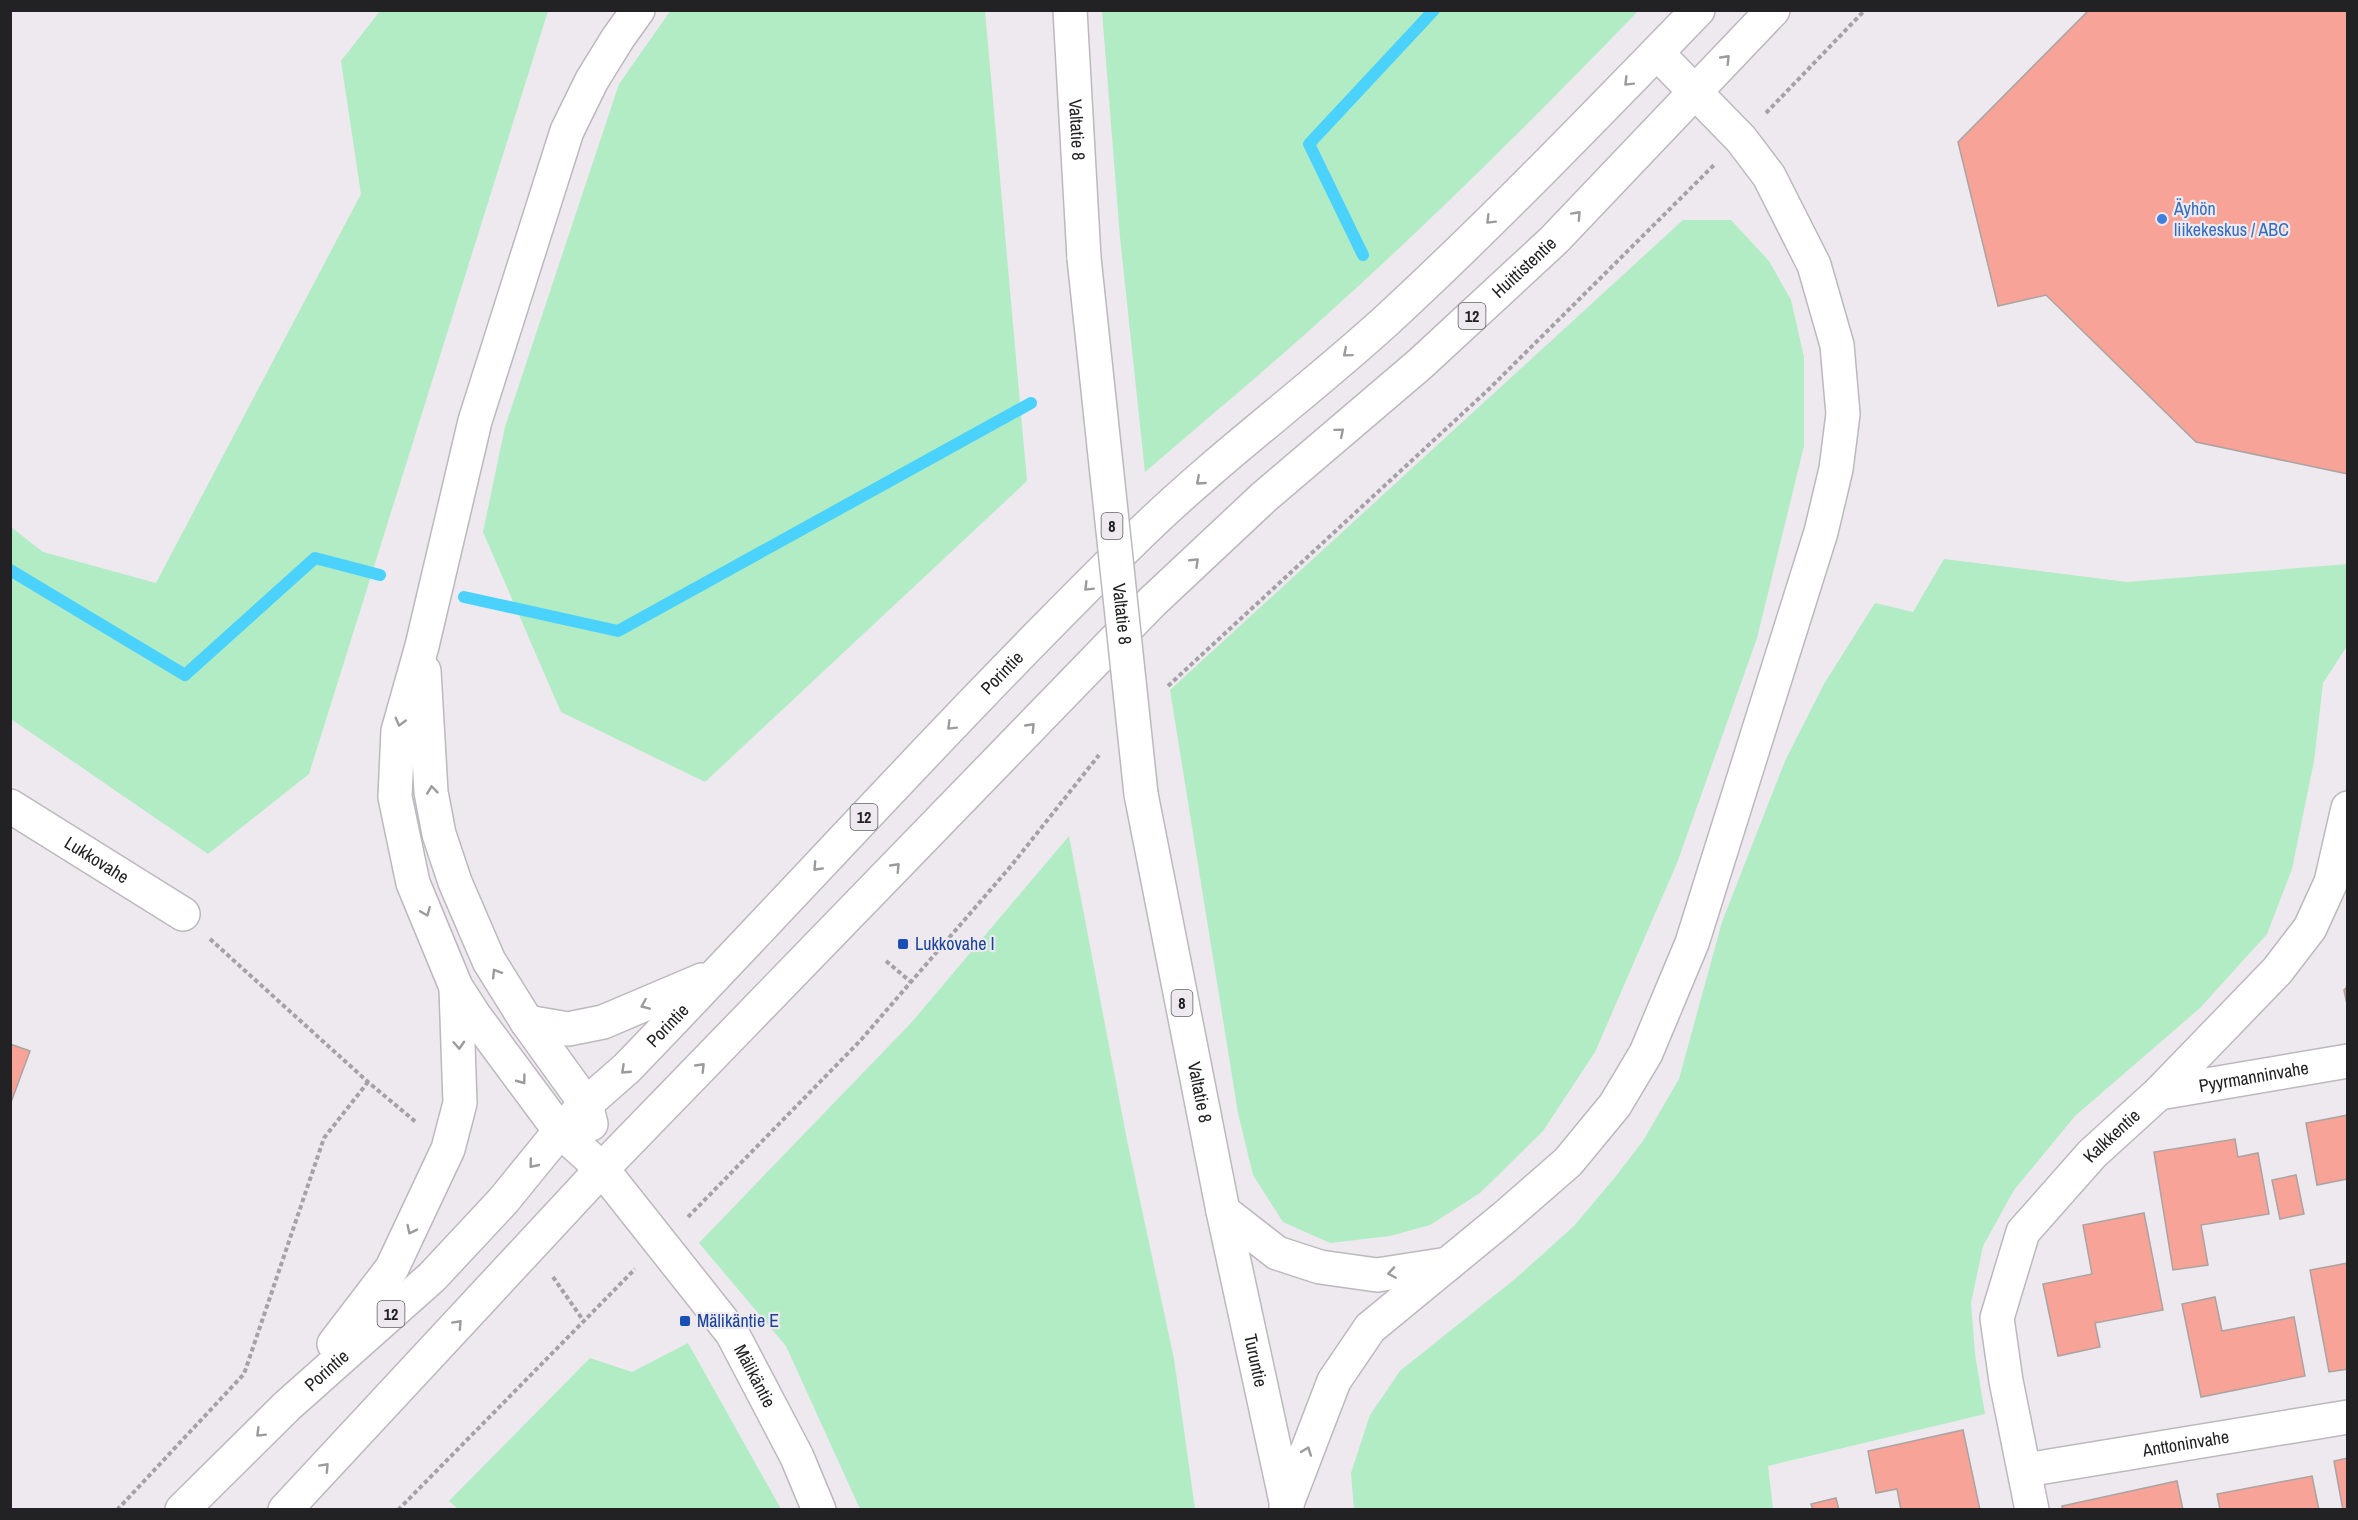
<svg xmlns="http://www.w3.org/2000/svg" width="2358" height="1520" font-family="'Archivo Narrow',sans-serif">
  <rect width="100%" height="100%" fill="#ede9ef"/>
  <g fill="#b1ecc4">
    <path d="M671 10 985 11 1027 481 705 782 561 712 483 532 505 427 619 84Z"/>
    <path d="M380 11H548L309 774 208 854 11 719V527L43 552 156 583 361 194 341 61Z"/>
    <path d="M1102 11V10L1638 11C1527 126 1413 239 1293 345 1244 388 1194 430 1145 472L1120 237Z"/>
    <path d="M1683 220H1731L1769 261 1791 300 1804 357V446L1757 638 1677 863 1595 1052 1543 1131 1480 1193 1430 1225 1390 1236 1330 1243 1283 1222 1253 1175 1238 1113 1170 690Z"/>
    <path d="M1944 559 2127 582 2348 564 2347 646 2323 683 2314 761 2292 869 2267 934 2200 1008 2075 1116 2014 1190 1983 1246 1971 1303 1975 1354 1985 1414 1768 1466 1773 1509H1354L1351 1473 1370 1415 1400 1371 1515 1279 1574 1226 1616 1176 1643 1141 1679 1079 1722 922 1785 761 1824 684 1875 603 1913 612Z"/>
    <path d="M1069 836 1127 1140 1174 1359 1195 1509H860L786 1346 699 1243 911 1023Z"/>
    <path d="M688 1343 781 1509 459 1510 449 1501 590 1358 632 1372Z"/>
  </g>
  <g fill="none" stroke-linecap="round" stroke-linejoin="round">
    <g stroke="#4ad2fd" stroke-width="12">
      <path d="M1363 255 1309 144 1434 10"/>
      <path d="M10 570 185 675 315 558 380 575"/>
      <path d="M464 597 618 631 1031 403"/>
    </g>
  </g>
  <g fill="#f8a397" stroke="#aba3a2" stroke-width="1.5">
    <path d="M2089 10H2348V474L2196 442 2046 295 1998 306 1958 142Z"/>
    <path d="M2348 986V1009L2344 990Z"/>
    <path d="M10 1044 30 1051 10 1105Z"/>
    <path d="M2348 1115V1179L2317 1185 2306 1123Z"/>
    <path d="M2235 1139 2238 1157 2258 1153 2269 1214 2201 1225 2208 1265 2173 1270 2154 1152Z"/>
    <path d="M2296 1175 2304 1214 2280 1219 2272 1180Z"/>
    <path d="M2144 1213 2163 1310 2095 1323 2100 1347 2058 1356 2043 1284 2092 1274 2083 1225Z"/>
    <path d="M2348 1263V1369L2329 1372 2310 1270Z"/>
    <path d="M2215 1297 2222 1331 2294 1317 2305 1376 2201 1397 2182 1304Z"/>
    <path d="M1963 1430 1980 1510H1901L1897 1489 1876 1493 1868 1451Z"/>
    <path d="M2348 1458V1510H2343L2334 1461Z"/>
    <path d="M2312 1476 2319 1510H2220L2217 1494Z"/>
    <path d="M2177 1481 2183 1510H2063L2062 1506Z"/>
    <path d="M1836 1498 1839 1510H1813L1811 1504Z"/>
  </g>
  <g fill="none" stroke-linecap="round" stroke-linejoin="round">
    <g stroke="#bcb8be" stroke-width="36">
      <g id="minor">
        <path id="s1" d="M10 806 183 914"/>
        <path id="s2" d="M2159 1093 2348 1061"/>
        <path id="s3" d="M602 1169 732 1333 797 1457 819 1510"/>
        <path id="s4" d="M2026 1470 2348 1417"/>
        <path id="s5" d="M2032 1510 2006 1381 1997 1318 2023 1232 2092 1154 2159 1093 2277 971 2310 928 2331 882 2348 808"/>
      </g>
    </g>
    <g stroke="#bcb8be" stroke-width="36">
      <g id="highway">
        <path id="s6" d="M1070 10 1084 258"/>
        <path d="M424 671 431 792 439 834 455 882 489 961 527 1022 586 1104 591 1124"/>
        <path id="s7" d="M1141 794 1223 1211 1287 1506"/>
        <path d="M527 1022 568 1029 603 1022 702 980"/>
        <path d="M602 1169 560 1131 474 1015 456 987 413 883 395 797 398 731 422 646 475 421 567 131 592 80 618 38 638 10"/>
        <path d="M1223 1211 1277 1253 1320 1267 1377 1275 1448 1264"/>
        <path d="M334 1344 392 1268 448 1149 460 1103 456 988"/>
        <path d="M1286 1506 1334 1381 1370 1328 1505 1217 1568 1162 1615 1105 1646 1053 1692 943 1821 532 1836 469 1843 414 1837 345 1814 265 1769 176 1741 139 1657 53"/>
        <path id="s8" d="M182 1510 287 1406 432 1277 503 1201 560 1131 586 1104 627 1068C799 890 964 706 1141 533 1219 457 1307 393 1387 320 1494 221 1596 115 1698 10"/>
        <path id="s9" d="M285 1510 602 1169 1152 602 1264 497 1420 364 1554 240 1773 10"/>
      </g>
    </g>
    <g stroke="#a5a2a7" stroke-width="4" stroke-dasharray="4.5 3" stroke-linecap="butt">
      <path d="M1766 113 1865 10"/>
      <path d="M1168 686 1488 390 1714 165"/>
      <path d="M210 939 368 1082 417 1123"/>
      <path d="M886 961 911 982"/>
      <path d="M688 1217 860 1041 1011 866 1099 755"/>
      <path d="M553 1277 583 1320"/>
      <path d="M117 1510 244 1374 324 1138 368 1082"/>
      <path d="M398 1510 635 1269"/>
    </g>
    <use href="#minor" stroke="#fff" stroke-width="33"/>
    <use href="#highway" stroke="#fff" stroke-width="33"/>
    <g stroke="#bcb8be" stroke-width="36" stroke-linecap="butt">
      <g id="highway-bridge">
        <path id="s10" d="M1084 258 1141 794"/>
      </g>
    </g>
    <use href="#highway-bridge" stroke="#fff" stroke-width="33"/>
  </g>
  <defs><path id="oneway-chevron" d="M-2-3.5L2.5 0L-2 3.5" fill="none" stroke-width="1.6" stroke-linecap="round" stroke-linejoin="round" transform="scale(1.5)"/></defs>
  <g stroke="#9c9b9c">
    <use href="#oneway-chevron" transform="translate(1726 59) rotate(-46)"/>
    <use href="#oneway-chevron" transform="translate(1628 82) rotate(135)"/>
    <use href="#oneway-chevron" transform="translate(1577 215) rotate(-47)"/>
    <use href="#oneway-chevron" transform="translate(1490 220) rotate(135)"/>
    <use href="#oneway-chevron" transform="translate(1347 353) rotate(140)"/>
    <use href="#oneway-chevron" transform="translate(1340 432) rotate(-40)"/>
    <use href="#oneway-chevron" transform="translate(1200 481) rotate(139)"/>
    <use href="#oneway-chevron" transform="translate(1195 562) rotate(-44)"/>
    <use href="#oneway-chevron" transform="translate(1088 587) rotate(135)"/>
    <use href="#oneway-chevron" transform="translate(400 722) rotate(105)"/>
    <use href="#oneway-chevron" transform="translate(951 726) rotate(135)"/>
    <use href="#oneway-chevron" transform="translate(1031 727) rotate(-46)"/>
    <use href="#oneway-chevron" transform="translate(432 790) rotate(-96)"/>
    <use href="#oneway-chevron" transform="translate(817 867) rotate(133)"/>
    <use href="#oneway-chevron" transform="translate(896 867) rotate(-46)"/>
    <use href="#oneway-chevron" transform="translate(426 912) rotate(68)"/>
    <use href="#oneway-chevron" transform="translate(496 973) rotate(-122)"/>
    <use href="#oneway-chevron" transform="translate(645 1005) rotate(157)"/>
    <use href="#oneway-chevron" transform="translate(459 1045) rotate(87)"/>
    <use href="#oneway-chevron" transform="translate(701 1067) rotate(-46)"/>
    <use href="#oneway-chevron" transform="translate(625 1070) rotate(137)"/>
    <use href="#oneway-chevron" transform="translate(522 1080) rotate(53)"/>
    <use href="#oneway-chevron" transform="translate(533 1164) rotate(129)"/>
    <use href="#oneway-chevron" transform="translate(411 1230) rotate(116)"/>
    <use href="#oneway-chevron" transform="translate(1392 1273) rotate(171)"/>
    <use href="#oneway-chevron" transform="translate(458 1324) rotate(-47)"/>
    <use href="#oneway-chevron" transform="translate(260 1433) rotate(135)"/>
    <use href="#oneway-chevron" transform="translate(1307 1451) rotate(-70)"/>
    <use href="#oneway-chevron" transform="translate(325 1467) rotate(-47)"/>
  </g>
  <circle fill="#3f7fe0" stroke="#ede9ef" stroke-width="2" cx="2162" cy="219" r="6"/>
  <g fill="#1a4fb4" stroke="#ede9ef" stroke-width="2">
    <rect x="897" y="938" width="12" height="12" rx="3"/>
    <rect x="679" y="1315" width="12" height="12" rx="3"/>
  </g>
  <g text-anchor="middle" stroke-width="4.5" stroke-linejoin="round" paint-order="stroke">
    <g fill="#ede9ef" stroke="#5f5d60" stroke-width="1.5">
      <rect x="1458.5" y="303" width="27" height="26" rx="4.5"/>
      <rect x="1101.5" y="513" width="21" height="26" rx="4.5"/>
      <rect x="850.5" y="804" width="27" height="26" rx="4.5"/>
      <rect x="1171.5" y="990" width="21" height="26" rx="4.5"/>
      <rect x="377.5" y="1301" width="27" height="26" rx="4.5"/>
    </g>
    <g font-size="16" font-weight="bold" fill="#222123">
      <text x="1472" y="322">12</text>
      <text x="1112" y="532">8</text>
      <text x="864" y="823">12</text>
      <text x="1182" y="1009">8</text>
      <text x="391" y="1320">12</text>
    </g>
    <g font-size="18" fill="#222123" stroke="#ede9ef">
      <text dy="6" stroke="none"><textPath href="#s6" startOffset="120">Valtatie 8</textPath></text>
      <text dy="6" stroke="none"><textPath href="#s9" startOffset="1756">Huittistentie</textPath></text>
      <text dy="6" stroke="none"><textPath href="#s10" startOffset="358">Valtatie 8</textPath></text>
      <text dy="6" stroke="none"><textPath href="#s8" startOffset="1173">Porintie</textPath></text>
      <text dy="6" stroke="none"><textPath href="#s1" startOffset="102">Lukkovahe</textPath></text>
      <text dy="6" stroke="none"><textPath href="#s8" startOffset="687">Porintie</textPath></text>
      <text dy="6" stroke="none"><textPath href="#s2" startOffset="96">Pyyrmanninvahe</textPath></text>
      <text dy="6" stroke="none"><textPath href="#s7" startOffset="304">Valtatie 8</textPath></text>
      <text dy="6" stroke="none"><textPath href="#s5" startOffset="416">Kalkkentie</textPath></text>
      <text dy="6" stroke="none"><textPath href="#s7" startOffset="578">Turuntie</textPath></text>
      <text dy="6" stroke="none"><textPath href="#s8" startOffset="201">Porintie</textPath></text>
      <text dy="6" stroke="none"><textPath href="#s3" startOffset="258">Mälikäntie</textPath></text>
      <text dy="6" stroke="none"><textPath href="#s4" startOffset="162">Anttoninvahe</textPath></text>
    </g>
    <g font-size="18" fill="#366cbe" stroke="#ede9ef" text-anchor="start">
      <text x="2174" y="215">Äyhön<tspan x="2174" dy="21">liikekeskus / ABC</tspan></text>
    </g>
    <g font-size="18" fill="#164399" stroke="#ede9ef" text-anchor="start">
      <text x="915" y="950">Lukkovahe I</text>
      <text x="697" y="1327">Mälikäntie E</text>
    </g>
  </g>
  <rect width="2358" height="1520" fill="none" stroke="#222123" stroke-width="24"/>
</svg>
